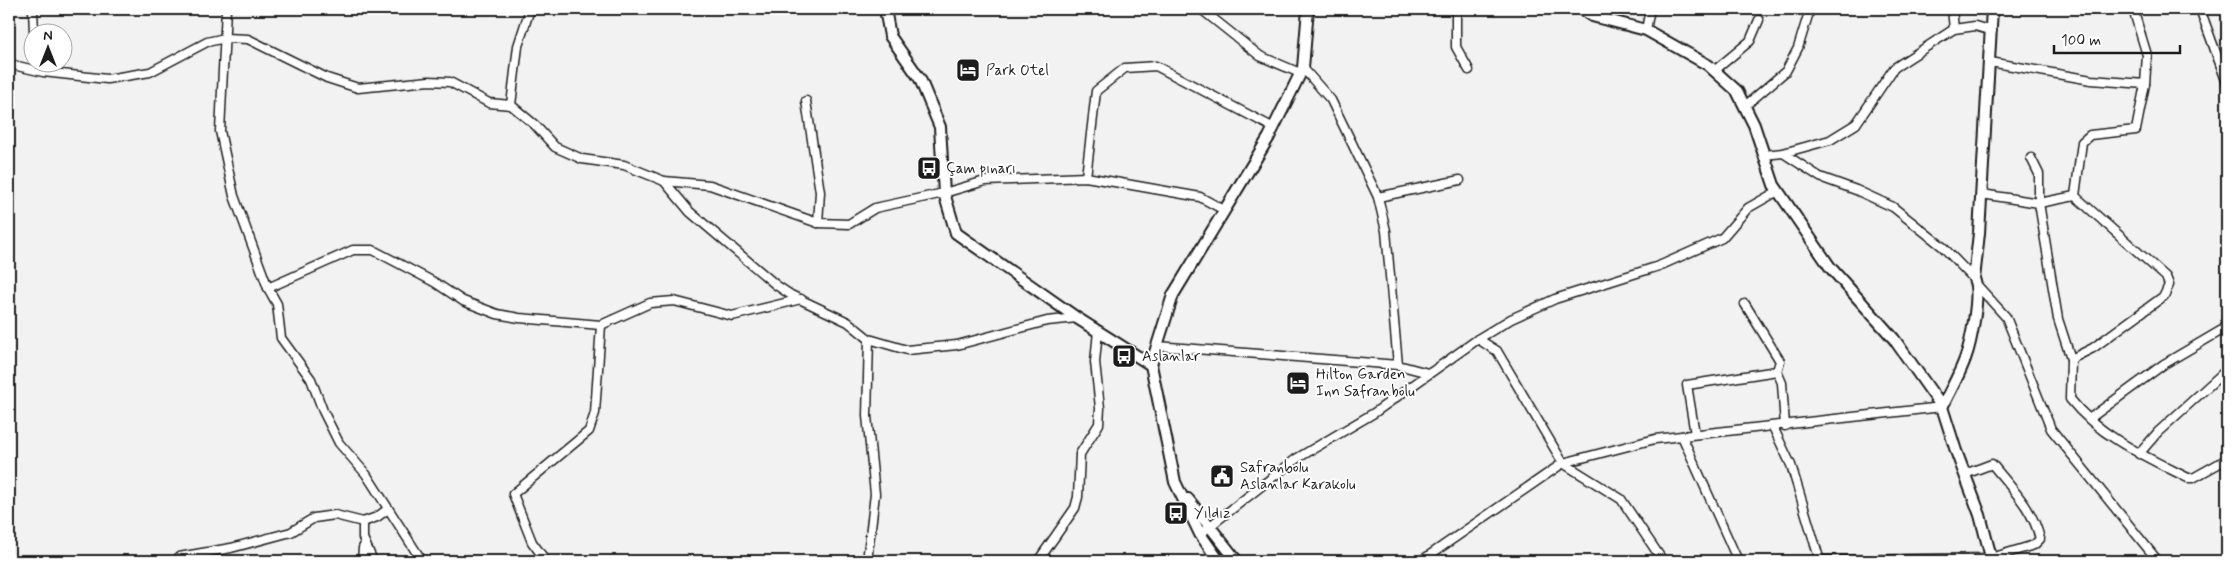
<svg xmlns="http://www.w3.org/2000/svg" width="2236" height="570" font-family="Mynerve,sans-serif">
  <rect width="100%" height="100%" fill="#f2f2f2"/>
  <filter id="ink" filterUnits="userSpaceOnUse"><feTurbulence type="fractalNoise" baseFrequency=".02" numOctaves="2"/><feDisplacementMap in="SourceGraphic" scale="10" xChannelSelector="R" yChannelSelector="G"/><feConvolveMatrix kernelMatrix="1 2 1 2 8 2 1 2 1" color-interpolation-filters="sRGB"/></filter>
  <g filter="url(#ink)">
    <g fill="none" stroke-linecap="round" stroke-linejoin="round">
      <g stroke="#1c1c1c" stroke-width="11">
        <g id="minor">
          <path d="M33 9 34 32"/>
          <path d="M226 9 220 131 234 196 268 288 277 304 281 338 311 379 323 411 339 443 366 474 422 561"/>
          <path d="M1201 9 1260 56 1300 73"/>
          <path d="M1456 9V47L1469 70"/>
          <path d="M1952 9 1954 29"/>
          <path d="M2200 9 2227 83"/>
          <path d="M1646 30 1650 9"/>
          <path d="M1990 62 2091 80 2145 84"/>
          <path d="M9 64 43 72 107 79 150 72 207 42 225 38 248 39 327 78 358 88 429 81 450 82 489 103 511 105 535 125 555 147 582 159 624 165 664 181 690 212 776 285 791 295 848 322 869 339 907 350 957 345 1047 321 1077 318"/>
          <path d="M1303 68 1331 100 1378 197 1386 231 1398 365"/>
          <path d="M1714 71 1750 41 1759 20"/>
          <path d="M806 101 820 192 818 223"/>
          <path d="M511 105 518 46 530 9"/>
          <path d="M1745 106 1786 71 1798 48 1810 9"/>
          <path d="M1783 153 1820 177 1856 190 1893 207 1943 247 1974 279"/>
          <path d="M1764 155 1783 153 1830 140 1856 124 1894 68 1954 29 1975 26 1992 31"/>
          <path d="M2031 158 2039 174V203L2058 319 2071 359 2070 399C2100 437 2146 457 2188 478H2193L2227 459"/>
          <path d="M1086 177 1096 91 1125 68 1156 66 1274 128"/>
          <path d="M664 181 710 185 818 223 849 224 875 208 944 193 985 181 1086 177 1200 197 1224 210"/>
          <path d="M1982 194 2039 203 2075 196"/>
          <path d="M2075 196 2082 142 2090 135 2136 130 2145 84 2147 55 2133 9"/>
          <path d="M1378 197 1460 180"/>
          <path d="M1976 284 2006 317 2051 429 2158 561"/>
          <path d="M268 288 353 250H373L434 282 463 301 497 314 519 318 601 325 650 303 674 301 732 316 801 299"/>
          <path d="M1745 304 1780 361 1777 371 1782 383 1785 426"/>
          <path d="M1478 339 1497 351 1563 463 1621 499 1663 561"/>
          <path d="M1157 346 1398 365 1428 373"/>
          <path d="M2071 359 2093 348 2164 296 2169 285 2166 277 2075 196"/>
          <path d="M2089 419 2164 364 2222 330"/>
          <path d="M1773 427 1791 465 1820 561"/>
          <path d="M1695 434 1687 385 1777 371"/>
          <path d="M1682 436 1738 561"/>
          <path d="M2139 454 2158 432 2223 373"/>
          <path d="M363 522V538L373 561"/>
          <path d="M1200 534 1296 459 1374 413 1478 339 1511 319 1555 299 1659 266 1722 238 1748 208 1778 191"/>
          <path d="M176 561 179 557 231 548 291 532 314 518 335 515 363 522 377 517 388 509"/>
          <path d="M362 561 363 548 365 544"/>
          <path d="M546 561 532 542 513 494 589 431 595 413 601 325"/>
          <path d="M867 561 875 494 867 416 869 339"/>
          <path d="M1038 561 1075 508 1078 497 1080 454 1099 424 1100 408 1095 362 1098 331"/>
          <path d="M1421 561 1563 463 1655 439 1942 407"/>
          <path d="M1783 561 1991 558 2034 545 2040 539C2033 508 2011 488 1992 464L1965 474"/>
        </g>
      </g>
      <g stroke="#1c1c1c" stroke-width="14">
        <g id="tertiary">
          <path d="M885 9 890 36 920 79 940 127 944 193 956 233 1077 318 1151 365"/>
          <path d="M1582 9 1592 16 1646 30 1708 65 1737 91 1754 125 1774 185 1830 267 1894 339 1942 407 1956 451 1980 515 1992 561"/>
          <path d="M1942 407C1950 392 1959 375 1965 359 1971 343 1981 293 1974 279L1979 233 1992 9"/>
          <path d="M1188 499 1237 561"/>
          <path d="M1219 561 1200 534 1175 482 1151 365 1173 295 1269 137 1303 68 1308 9"/>
        </g>
      </g>
      <use href="#minor" stroke="#fff" stroke-width="8"/>
      <use href="#tertiary" stroke="#fff" stroke-width="10"/>
    </g>
  </g>
  <defs>
    <g id="hotel-square" transform="scale(1.25)"><rect x="-9" y="-9" width="18" height="18" rx="4" fill="#1c1c1c" stroke="#fff"/><path d="M-6-4.5h1.5V1H6V5H4.5V3h-9V5H-6ZM-4 0a1.8 1.8 0 1 1 3.6 0ZM.5 0V-2.5h3Q6-2.5 6 0Z" fill="#fff"/></g>
    <g id="bus-square" transform="scale(1.25)"><rect x="-9" y="-9" width="18" height="18" rx="4" fill="#1c1c1c" stroke="#fff"/><path d="M-5-6H5V4H4V6H2V4H-2V6H-4V4H-5ZM-3.5-4V0h7V-4ZM-3.5 1.2v1.5H-2V1.2ZM2 1.2v1.5H3.5V1.2Z" fill="#fff"/></g>
    <g id="civic-square" transform="scale(1.25)"><rect x="-9" y="-9" width="18" height="18" rx="4" fill="#1c1c1c" stroke="#fff"/><path d="M-.6-6.5H3V-4.5H.6V-3L4-1V1h2V6H-6V1h2V-1L-.6-3ZM-1.2 2.5V6h2.4V2.5Z" fill="#fff"/></g>
  </defs>
  <g fill-rule="evenodd">
    <use href="#hotel-square" x="968" y="70"/>
    <use href="#bus-square" x="929" y="168"/>
    <use href="#bus-square" x="1124" y="356"/>
    <use href="#hotel-square" x="1298" y="383"/>
    <use href="#civic-square" x="1222" y="476"/>
    <use href="#bus-square" x="1176" y="513"/>
  </g>
  <g text-anchor="middle" stroke-width="4" stroke-linejoin="round" paint-order="stroke">
    <g font-size="15" fill="#1c1c1c" stroke="#fff" text-anchor="start">
      <text x="986" y="75">Park Otel</text>
      <text x="946" y="173">Çam pınarı</text>
      <text x="1142" y="361">Aslanlar</text>
      <text x="1316" y="379">Hilton Garden<tspan x="1316" dy="17">Inn Safranbolu</tspan></text>
      <text x="1240" y="472">Safranbolu<tspan x="1240" dy="17">Aslanlar Karakolu</tspan></text>
      <text x="1194" y="518">Yıldız</text>
    </g>
  </g>
  <rect width="2236" height="570" fill="none" stroke="#fff" stroke-width="30"/>
  <rect x="15" y="15" width="2206" height="540" fill="none" stroke="#1c1c1c" stroke-width="2" filter="url(#ink)"/>
  <g transform="translate(48 48)"><circle r="24" fill="#ffffff" stroke="#a4a4a4"/>
  <path d="M0-4L9 19L0 12L-9 19Z" fill="#1c1c1c"/>
  <text y="-8" font-size="14" font-weight="bold" text-anchor="middle" fill="#1c1c1c">N</text>
  </g>
  <path d="M2054 45v8h126v-8" fill="none" stroke="#1c1c1c" stroke-width="2.5"/>
  <text x="2061" y="45" font-size="15" fill="#1c1c1c" stroke="#ffffff" stroke-width="4" paint-order="stroke">100 m</text>
</svg>
